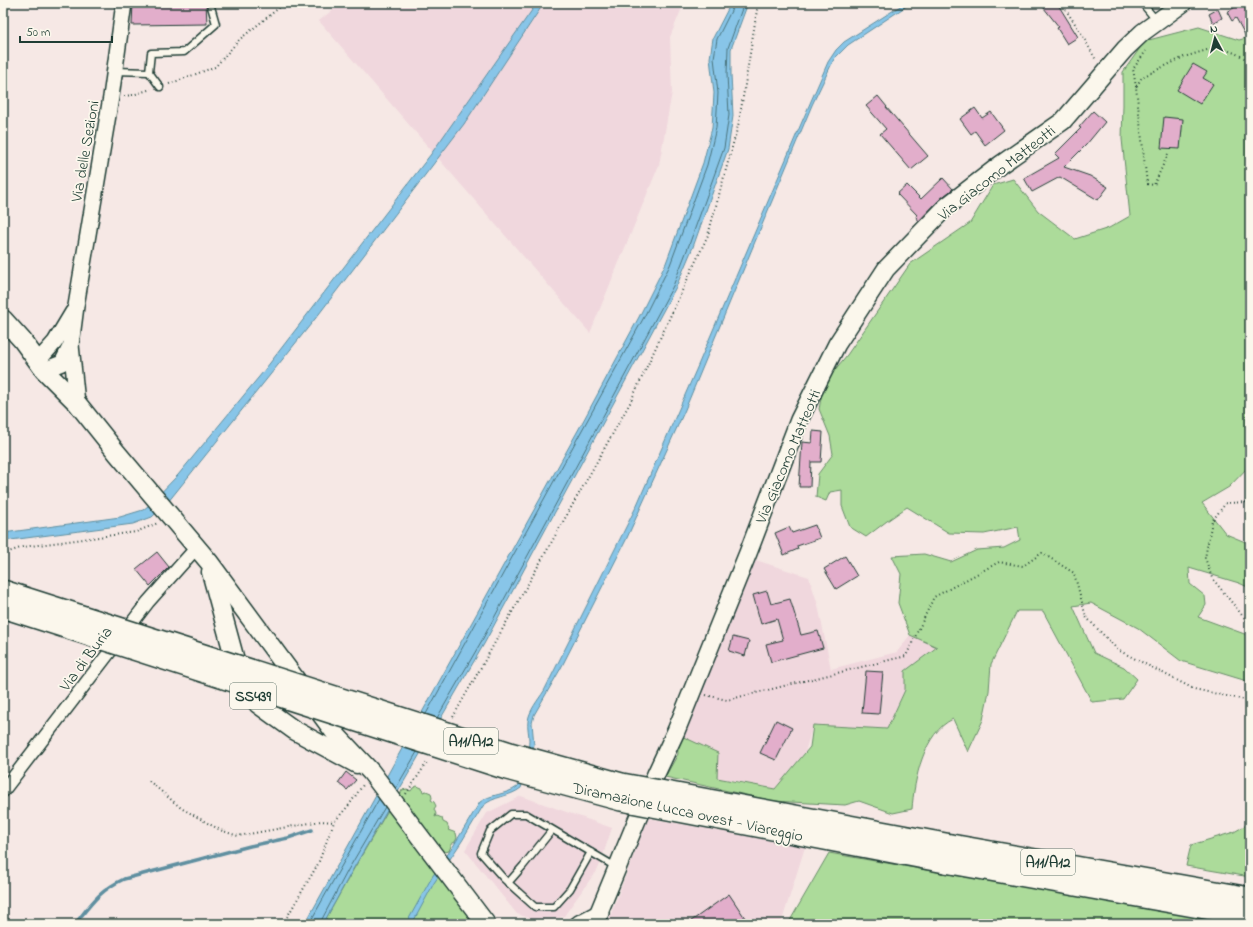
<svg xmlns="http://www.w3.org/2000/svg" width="1253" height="927" font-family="'Indie Flower',sans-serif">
  <rect width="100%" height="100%" fill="#f6e8e5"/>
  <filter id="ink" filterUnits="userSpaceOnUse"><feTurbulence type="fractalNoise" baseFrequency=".025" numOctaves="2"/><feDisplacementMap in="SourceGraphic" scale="8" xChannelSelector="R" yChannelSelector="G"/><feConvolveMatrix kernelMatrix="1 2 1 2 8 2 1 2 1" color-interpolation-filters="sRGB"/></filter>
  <g filter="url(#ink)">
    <g fill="#f0d7dd">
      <path d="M341 3H684L670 37 672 92 659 165 590 333 319 21Z"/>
      <path d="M749 558 809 577 818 605 831 669 897 652 910 635 937 647 905 671V690L887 729 813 725 805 752 775 789 717 778 677 734Z"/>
      <path d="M521 796 612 828 599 867 564 916 544 923 517 914 465 850 487 813Z"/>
      <path d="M648 818 805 847 781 924H607Z"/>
    </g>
    <g fill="#acdb9a" stroke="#668c67">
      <path d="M1199 27 1239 40 1250 37V465L1229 487 1202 503 1226 534 1250 544V588L1239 583 1189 568 1190 584 1205 596 1206 605 1198 617 1250 636V682L1181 661 1138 628 1091 603 1073 606 1094 653 1124 667 1137 679 1123 699 1092 702 1043 611H1017L991 664 989 691 983 720 968 752 953 719C924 732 914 780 912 809L893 813 859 801 845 805 773 801 665 777 678 754 677 734 718 753 717 778 775 789 810 747 813 725 887 729 905 690V671L937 647 910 635 898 603 901 574 892 556 924 554 951 562 977 550 1004 548 1020 540 1018 527 984 534 949 533 907 507 887 521 866 537 850 527 842 506V490L830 492 826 501 816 497 818 474 833 454 830 436 819 409 824 383 847 355 910 264 970 223 993 185 1013 179 1038 211 1075 239 1109 228 1130 216 1122 139 1123 105V72L1145 41Z"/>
      <path d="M417 786 422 788 423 792 426 791 431 793 432 798 431 800 434 802 436 806 434 809 436 814 435 817 437 816 442 818 443 822 447 824 449 829 448 830 456 833 457 838 455 842 451 844V846L449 851 445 852 440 850 435 843V842L430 840 429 834 422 827 423 824H421L402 800 400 795 402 790 407 789 411 791 413 788Z"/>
      <path d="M394 800 486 924H323L352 872Z"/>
      <path d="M1250 823V877L1186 866 1191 845 1234 832Z"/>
      <path d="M829 853 1237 924H788Z"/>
    </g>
    <g fill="#88c5e8" stroke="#5e8fa0">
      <path d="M537 3H544L464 124 319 314 168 502 152 517 133 524 3 541V533L120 517 143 510 148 506 178 475 263 372 431 154Z"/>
      <path d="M731 3H748L731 49V74L733 116 728 149 693 247 676 287 484 644 352 871 323 924H305L581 425 639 317 666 263 703 163 712 128 714 93 710 58 713 38Z"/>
      <path d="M905 3H911L848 45 834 59 812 105 684 412 626 540 561 668 534 715 532 723 534 745 521 788C510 797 493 796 483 806L462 841 434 883 412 924H406L432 877 454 845 480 802C490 794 506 795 517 787 524 781 529 749 529 740 529 733 527 727 528 721 529 711 538 700 544 691L636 507 696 370 801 124 828 62 836 50 844 42Z"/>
    </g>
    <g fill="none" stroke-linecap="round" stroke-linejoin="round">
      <g stroke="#49737c" stroke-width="1">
        <path d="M426 714 643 319 670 265 707 165 716 128 718 93 714 58 717 39 733 7 734 3"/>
        <path d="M437 718 481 642 559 498 673 286 689 245 724 148 729 115 727 74 728 48 744 3"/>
        <path d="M396 788 417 752"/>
        <path d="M309 924 379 799"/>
        <path d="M320 924 321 921 348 870 385 807"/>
      </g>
      <path stroke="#5e8fa0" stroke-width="3.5" d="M75 924C91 904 100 890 124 879L250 846 288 838 312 830"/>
    </g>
    <g fill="#e2aecb" stroke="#1f3d34">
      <path d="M133 3H206L207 24 132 25Z"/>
      <path d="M1040 3H1057L1078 37 1067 44 1057 28 1059 27Z"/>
      <path d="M1242 3H1250V44L1236 18 1232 21 1227 12Z"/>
      <path d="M1218 9 1222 18 1213 23 1209 14Z"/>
      <path d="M1193 64 1207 72 1203 78 1213 84 1200 104 1177 90Z"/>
      <path d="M878 96 887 107H886L928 156 911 170 880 134 886 129 866 106Z"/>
      <path d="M975 108 982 118 991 112 1004 130 985 145 975 131 971 134 960 119Z"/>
      <path d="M1093 111 1105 122 1086 145 1064 167 1090 176 1108 187 1098 200 1060 177 1032 192 1024 178 1059 158 1055 154 1081 128 1079 127Z"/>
      <path d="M1164 117 1183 119 1180 149 1161 148Z"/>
      <path d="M943 178 953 189 940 199 919 221 916 217 917 215 897 194 907 185 921 199Z"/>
      <path d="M813 431 823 432 821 462H811L810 487H799L802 442 812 443Z"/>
      <path d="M815 525 820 538 797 546 798 549 784 555 775 533 789 527 792 533Z"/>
      <path d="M157 552 169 567 150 586 136 569Z"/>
      <path d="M845 556 857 576 836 589 824 569Z"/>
      <path d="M767 591 771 604 790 599 801 635 818 631 823 648 771 662 766 644 783 640 777 619 761 624 753 595Z"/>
      <path d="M733 637 749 641 745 656 729 651Z"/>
      <path d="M866 671 883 672 879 714 862 713Z"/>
      <path d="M776 720 792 728 776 760 760 753Z"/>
      <path d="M346 772 356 780 347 790 338 783Z"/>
      <path d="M729 894 749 924H687Z"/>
    </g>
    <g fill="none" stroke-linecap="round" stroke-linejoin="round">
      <g stroke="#1f3d34" stroke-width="9">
        <g id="service">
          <path d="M1142 3 1156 20"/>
          <path d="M115 71 149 72 151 53 184 52 216 24 210 3"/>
          <path d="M149 72 160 87"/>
          <path d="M591 852 570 889 554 907H535L504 879 481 853 490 831 511 814H526L616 867"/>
          <path d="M508 883 523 866 552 830"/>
        </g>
      </g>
      <g stroke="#1f3d34" stroke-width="15">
        <path id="minor" d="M3 791 148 602 197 547"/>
      </g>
      <g stroke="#1f3d34" stroke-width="18">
        <g id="tertiary">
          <path d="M71 345 77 403"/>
          <path d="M37 362 55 342 73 312"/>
          <path d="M44 370 62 363 71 345 76 306 111 97 124 3"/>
        </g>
      </g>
      <g stroke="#1f3d34" stroke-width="20">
        <g id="secondary">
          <path d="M579 924 600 913"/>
          <path d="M594 924 656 774 676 731 748 553 799 420 837 344 886 269 947 206 1000 165 1063 121 1125 49 1143 32 1183 3"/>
        </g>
      </g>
      <g stroke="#1f3d34" stroke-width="21">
        <g id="primary">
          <path d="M3 319 22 340 44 370 77 403 117 453 209 562 338 737 371 772 486 924"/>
          <path d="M211 572 235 660 258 704 294 730 357 764"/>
        </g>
      </g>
      <g stroke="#1f3d34" stroke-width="24">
        <g id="motorway">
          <path d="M951 845 1250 898"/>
          <path d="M945 862 1250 916"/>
        </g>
      </g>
      <g stroke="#1f3d34" stroke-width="2" stroke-dasharray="1 3" stroke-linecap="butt">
        <path d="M1061 3 1080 31 1096 60"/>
        <path d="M169 84 215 67 240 39 285 3"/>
        <path d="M1136 87 1133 69 1146 51"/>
        <path d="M124 96 133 95 151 89"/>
        <path d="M1168 154 1154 185 1147 184 1136 87 1142 77 1184 57 1217 47 1235 53 1250 61"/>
        <path d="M1250 502 1226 503 1212 521 1205 558 1212 578 1250 625"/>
        <path d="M3 554 23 547 136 532 158 523"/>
        <path d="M706 695 727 700 906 656 934 597 999 562 1023 566 1042 553 1074 573 1086 617 1118 650 1194 689 1250 701"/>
        <path d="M453 717 630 403 708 235 739 122 757 10 761 3"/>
        <path d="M149 781 181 808 220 830 238 836 321 821 334 822"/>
        <path d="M406 794 428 761"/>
        <path d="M283 924 318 864 334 822 349 805 363 785"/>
      </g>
      <use href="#service" stroke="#fbf7ec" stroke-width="6"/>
      <use href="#minor" stroke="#fbf7ec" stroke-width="12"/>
      <use href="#tertiary" stroke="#fbf7ec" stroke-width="15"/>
      <use href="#secondary" stroke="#fbf7ec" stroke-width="17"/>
      <use href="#primary" stroke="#fbf7ec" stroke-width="18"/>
      <use href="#motorway" stroke="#fbf7ec" stroke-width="21"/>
      <g stroke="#1f3d34" stroke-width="24" stroke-linecap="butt">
        <g id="motorway-bridge">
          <path d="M3 591 510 753 622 784 951 845"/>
          <path d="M3 607 507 769 621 800 945 862"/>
        </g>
      </g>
      <use href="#motorway-bridge" stroke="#fbf7ec" stroke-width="21"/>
    </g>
  </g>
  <g text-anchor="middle" stroke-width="3.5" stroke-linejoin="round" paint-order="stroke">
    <g fill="#fbf7ec" stroke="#61756b" stroke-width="1">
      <rect x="230" y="683" width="46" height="26" rx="3"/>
      <rect x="444" y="728" width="54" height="26" rx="3"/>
      <rect x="1021" y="849" width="54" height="26" rx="3"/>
    </g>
    <g font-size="15" font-weight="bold" fill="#1f3d34">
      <text x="253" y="701">SS439</text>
      <text x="471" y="746">A11/A12</text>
      <text x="1048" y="867">A11/A12</text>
    </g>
    <g font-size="16" fill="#1f3d34" stroke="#fbf7ec">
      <text transform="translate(84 151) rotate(-80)" y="6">Via delle Sezioni</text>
      <text transform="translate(996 172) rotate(-38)" y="6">Via Giacomo Matteotti</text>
      <text transform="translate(787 456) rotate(-67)" y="6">Via Giacomo Matteotti</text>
      <text transform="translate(85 658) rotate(-53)" y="6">Via di Buria</text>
      <text transform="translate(688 811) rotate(12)" y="6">Diramazione Lucca ovest - Viareggio</text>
    </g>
  </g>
  <rect width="1253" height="927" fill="none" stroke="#fbf7ec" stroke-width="16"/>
  <rect x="8" y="8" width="1237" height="911" fill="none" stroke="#1f3d34" stroke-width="1.5" filter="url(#ink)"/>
  <g transform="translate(1215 38) rotate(353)" stroke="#fbf7ec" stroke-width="3" paint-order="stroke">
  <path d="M0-3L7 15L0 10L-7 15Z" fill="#1f3d34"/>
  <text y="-6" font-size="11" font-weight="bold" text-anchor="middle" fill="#1f3d34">N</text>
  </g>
  <path d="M20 36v6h92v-6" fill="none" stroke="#1f3d34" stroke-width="2"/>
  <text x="26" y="36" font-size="12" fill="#1f3d34" stroke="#fbf7ec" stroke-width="3" paint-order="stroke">50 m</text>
</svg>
